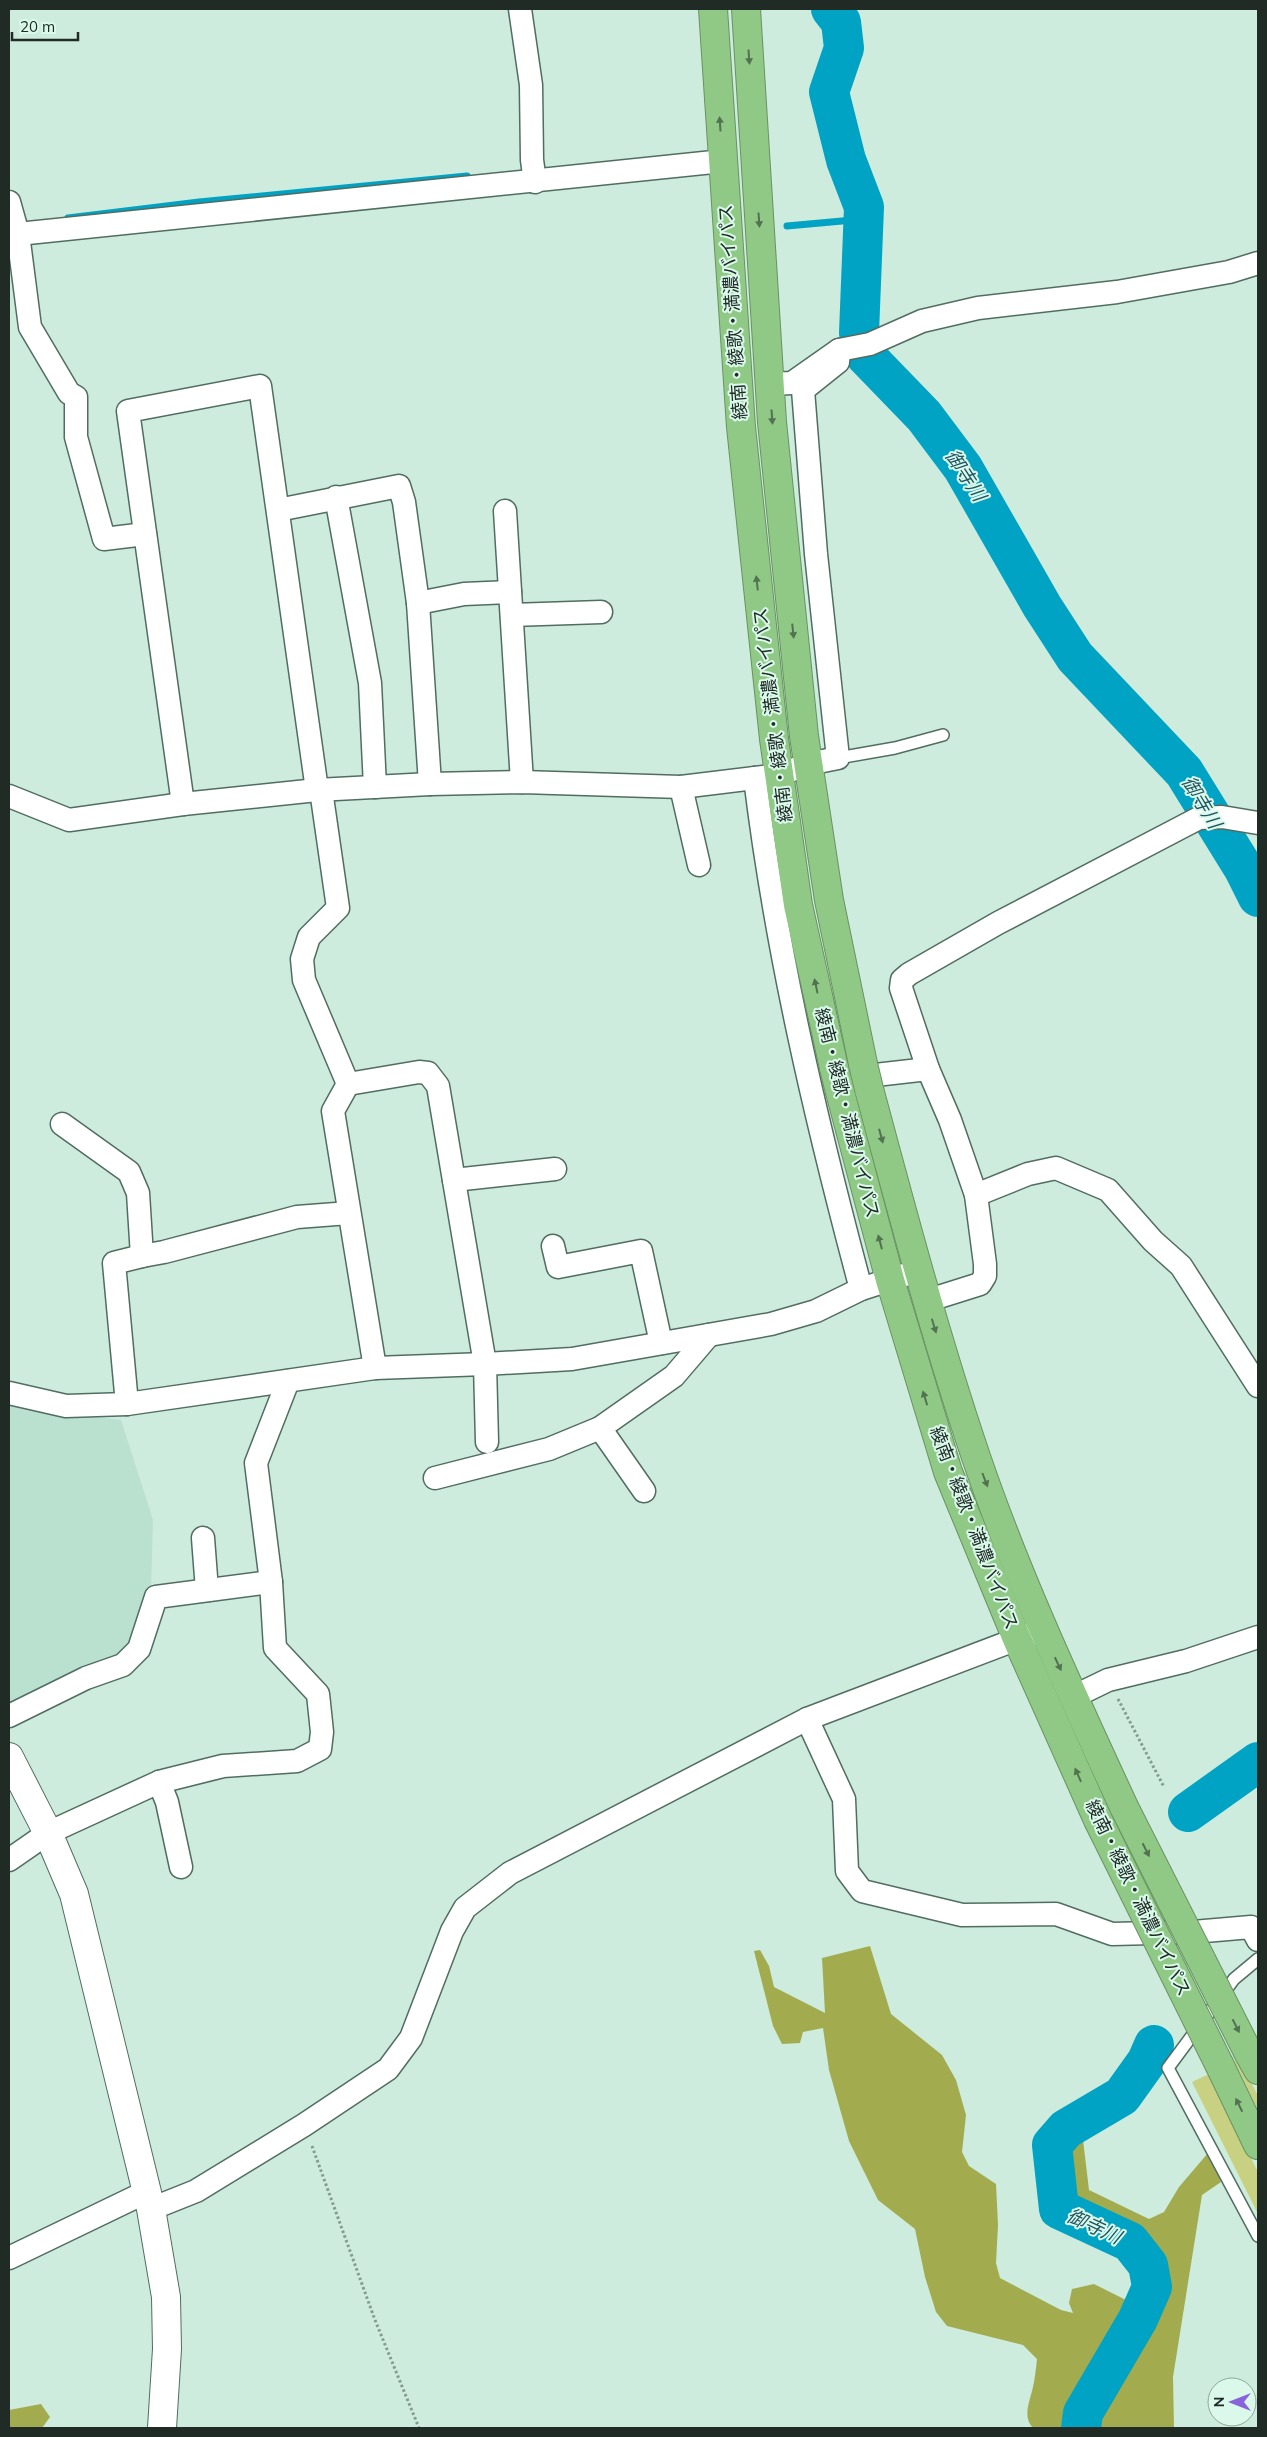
<svg xmlns="http://www.w3.org/2000/svg" width="1267" height="2437" font-family="Mulish,'Noto Sans JP',sans-serif">
  <rect width="100%" height="100%" fill="#cdecdd"/>
  <path fill="#bae0cf" d="M9 1401 44 1411 121 1420 153 1520 151 1590 132 1643 117 1661 9 1708Z"/>
  <g fill="#c7d181">
    <path d="M1239 2058 1258 2096V2110L1234 2060Z"/>
    <path d="M1209 2074 1258 2172V2214L1192 2082Z"/>
  </g>
  <g fill="#a2ac4f">
    <path d="M870 1946 891 2014 942 2055 956 2080 966 2115 962 2152 969 2166 996 2184 998 2225 996 2263 1000 2278 1061 2310 1073 2313 1069 2303 1072 2289 1094 2284 1138 2306 1079 2410 1077 2428H1033C1022 2416 1030 2401 1033 2387 1035 2378 1036 2368 1037 2359L1023 2345 947 2326 936 2312 925 2277 915 2229 878 2200 849 2141 829 2070 823 2028 803 2032 800 2043 782 2044 773 2026 754 1951 760 1950 769 1966 774 1987 825 2013 822 1958Z"/>
    <path d="M1067 2135 1083 2140 1089 2190 1149 2219 1164 2212 1179 2187 1208 2153 1221 2182 1202 2195 1173 2377 1174 2428H1086L1087 2413 1142 2321 1158 2287 1153 2264 1134 2238 1063 2205 1057 2147Z"/>
    <path d="M41 2404 50 2417 42 2428H9V2410Z"/>
  </g>
  <g fill="none" stroke-linecap="round" stroke-linejoin="round">
    <g stroke="#00a3c3" stroke-width="7">
      <path d="M68 218 199 202 467 176"/>
      <path d="M787 226 864 219"/>
    </g>
    <g stroke="#00a3c3" stroke-width="40">
      <path d="M831 9 841 22 844 48 829 92 846 160 864 207 859 333 865 355 924 416 963 468 1042 606 1075 657 1184 772 1244 869 1258 897"/>
      <path d="M1188 1812 1258 1762"/>
      <path d="M1081 2428 1083 2413 1138 2319 1152 2287 1148 2265 1130 2242 1059 2209 1052 2145 1066 2129 1122 2096 1147 2061 1154 2045"/>
    </g>
    <g stroke="#516d61" stroke-width="14">
      <g id="lane">
        <path d="M838 758 895 748 943 735"/>
        <path d="M1258 1959 1234 1979 1168 2068 1258 2236"/>
      </g>
    </g>
    <g stroke="#516d61" stroke-width="25">
      <g id="street">
        <path d="M520 9 531 85 532 160 535 182"/>
        <path d="M9 202 18 234 30 327 69 393 76 397V437L104 539 145 534"/>
        <path d="M18 234 723 161"/>
        <path d="M769 384 792 383 839 350 870 344 922 321 978 308 1117 292 1229 272 1258 263"/>
        <path d="M336 497 370 683 375 787"/>
        <path d="M278 510 399 486 404 502 418 603 430 784"/>
        <path d="M505 511 522 782"/>
        <path d="M418 603 464 594 510 592"/>
        <path d="M512 615 601 612"/>
        <path d="M755 778C776 951 816 1121 861 1289"/>
        <path d="M681 787 699 865"/>
        <path d="M321 790 338 908 309 937 302 959 304 980 348 1084 333 1111 375 1368"/>
        <path d="M9 796 69 820 183 804 317 790 430 784 522 782 681 787 779 775 808 764 838 758 816 554 803 390 838 362 839 350"/>
        <path d="M183 804 128 411 260 386 317 790"/>
        <path d="M849 1078 928 1069"/>
        <path d="M348 1084 419 1072 428 1073 438 1086 485 1364 487 1442"/>
        <path d="M62 1124 129 1172 138 1193 142 1256 114 1263 127 1404"/>
        <path d="M454 1180 555 1169"/>
        <path d="M976 1195 1028 1174 1056 1168 1108 1190 1153 1241 1181 1266 1258 1386"/>
        <path d="M553 1246 558 1267 641 1251 661 1343"/>
        <path d="M142 1256 164 1252 297 1217 349 1213"/>
        <path d="M926 1301 980 1284 985 1276V1264L976 1195 950 1120 928 1069 901 988 902 980 909 974 998 923 1199 818 1222 817 1258 823"/>
        <path d="M9 1393 66 1406 127 1404 375 1368 485 1364 572 1359 771 1324 816 1311 861 1289 917 1271"/>
        <path d="M600 1428 644 1491"/>
        <path d="M435 1478 549 1449 600 1428 674 1376 709 1335"/>
        <path d="M203 1538 207 1590"/>
        <path d="M1073 1697 1108 1680 1186 1661 1258 1637"/>
        <path d="M9 1716 86 1678 123 1665 139 1649 156 1597 271 1582"/>
        <path d="M807 1719 844 1799 847 1871 862 1891 962 1915 1056 1914 1112 1934 1193 1932 1251 1927 1258 1940"/>
        <path d="M159 1782 167 1802 181 1867"/>
        <path d="M9 1860 48 1833 159 1782 223 1766 297 1761 320 1749 322 1732 318 1694 275 1648 271 1582 256 1463 288 1381"/>
        <path d="M151 2209 196 2191 304 2125 388 2069 411 2038 452 1931 465 1908 510 1873 807 1719 1033 1633"/>
        <path d="M9 2258 146 2192"/>
      </g>
    </g>
    <g stroke="#516d61" stroke-width="30">
      <path id="secondary" d="M9 1757 48 1833 74 1894 151 2209 166 2297 167 2349 162 2428"/>
    </g>
    <g stroke="#699264" stroke-width="30">
      <g id="highway">
        <path d="M713 9 741 427 774 739 798 905 834 1068"/>
        <path d="M746 9 772 422 804 736 829 900 863 1064"/>
        <path d="M869 1089C902 1212 935 1336 976 1457 1017 1577 1071 1692 1124 1807"/>
        <path d="M840 1092 890 1280 948 1472 1017 1639 1098 1820"/>
        <path d="M1248 2052 1258 2070"/>
        <path d="M1220 2066 1258 2145"/>
      </g>
    </g>
    <g stroke="#859b91" stroke-width="3" stroke-dasharray="2.5 2.5" stroke-linecap="butt">
      <path d="M1118 1699 1164 1787"/>
      <path d="M312 2146 375 2320 419 2428"/>
    </g>
    <use href="#lane" stroke="#fff" stroke-width="11"/>
    <use href="#street" stroke="#fff" stroke-width="22"/>
    <use href="#secondary" stroke="#fff" stroke-width="28"/>
    <use href="#highway" stroke="#90c985" stroke-width="28"/>
    <g stroke="#699264" stroke-width="30" stroke-linecap="butt">
      <g id="highway-bridge">
        <path d="M863 1064 869 1089"/>
        <path d="M834 1068 840 1092"/>
        <path d="M1124 1807 1248 2052"/>
        <path d="M1098 1820 1220 2066"/>
      </g>
    </g>
    <use href="#highway-bridge" stroke="#90c985" stroke-width="28"/>
  </g>
  <defs><path id="oneway-solid" d="M-6-.8H1V-3.2L6.5 0L1 3.2V.8H-6Z" transform="scale(1.25)"/></defs>
  <g fill="#527251">
    <use href="#oneway-solid" transform="translate(749 57) rotate(86)"/>
    <use href="#oneway-solid" transform="translate(720 124) rotate(-94)"/>
    <use href="#oneway-solid" transform="translate(759 220) rotate(86)"/>
    <use href="#oneway-solid" transform="translate(772 417) rotate(86)"/>
    <use href="#oneway-solid" transform="translate(757 583) rotate(-96)"/>
    <use href="#oneway-solid" transform="translate(793 631) rotate(84)"/>
    <use href="#oneway-solid" transform="translate(816 986) rotate(-102)"/>
    <use href="#oneway-solid" transform="translate(881 1136) rotate(75)"/>
    <use href="#oneway-solid" transform="translate(880 1242) rotate(-105)"/>
    <use href="#oneway-solid" transform="translate(934 1326) rotate(73)"/>
    <use href="#oneway-solid" transform="translate(925 1398) rotate(-107)"/>
    <use href="#oneway-solid" transform="translate(985 1480) rotate(69)"/>
    <use href="#oneway-solid" transform="translate(1058 1664) rotate(65)"/>
    <use href="#oneway-solid" transform="translate(1078 1775) rotate(-114)"/>
    <use href="#oneway-solid" transform="translate(1146 1850) rotate(63)"/>
    <use href="#oneway-solid" transform="translate(1236 2026) rotate(63)"/>
    <use href="#oneway-solid" transform="translate(1239 2105) rotate(-116)"/>
  </g>
  <g text-anchor="middle" stroke-width="4" stroke-linejoin="round" paint-order="stroke">
    <g font-size="18" fill="#202b26" stroke="#daf9eb">
      <text transform="translate(733 312) rotate(-94)" y="6">綾南・綾歌・満濃バイパス</text>
      <text transform="translate(773 715) rotate(-97)" y="6">綾南・綾歌・満濃バイパス</text>
      <text transform="translate(847 1113) rotate(76)" y="6">綾南・綾歌・満濃バイパス</text>
      <text transform="translate(974 1528) rotate(69)" y="6">綾南・綾歌・満濃バイパス</text>
      <text transform="translate(1138 1898) rotate(64)" y="6">綾南・綾歌・満濃バイパス</text>
    </g>
    <g font-size="19" font-style="italic" fill="#1f5462" stroke="#daf9eb">
      <text transform="translate(966 475) rotate(57)" y="7">御寺川</text>
      <text transform="translate(1202 802) rotate(59)" y="7">御寺川</text>
      <text transform="translate(1094 2226) rotate(25)" y="7">御寺川</text>
    </g>
  </g>
  <rect width="1267" height="2437" fill="none" stroke="#202b26" stroke-width="20"/>
  <g transform="translate(1232 2402) rotate(270)"><circle r="24" fill="#daf9eb" stroke="#90a79c"/>
  <path d="M0-4L9 19L0 12L-9 19Z" fill="#8a62dc"/>
  <text y="-8" font-size="14" font-weight="bold" text-anchor="middle" fill="#202b26">N</text>
  </g>
  <path d="M12 32v8h66v-8" fill="none" stroke="#202b26" stroke-width="2.5"/>
  <text x="20" y="32" font-size="15" fill="#202b26" stroke="#daf9eb" stroke-width="4" paint-order="stroke">20 m</text>
</svg>
